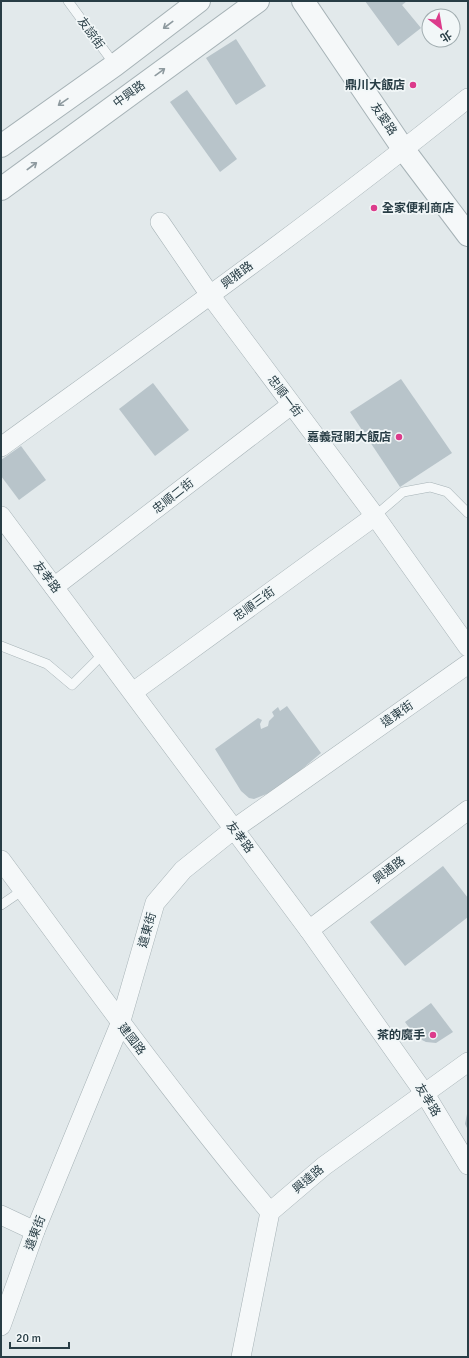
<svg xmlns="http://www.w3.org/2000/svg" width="469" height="1358" font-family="Signika,'Noto Sans TC',sans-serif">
  <rect width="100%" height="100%" fill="#e2e9eb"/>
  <g fill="#b8c4ca">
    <path d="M365 1H407L402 5 421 28 398 46Z"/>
    <path d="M236 39 266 86 236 105 206 58Z"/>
    <path d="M187 90 237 159 220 172 170 102Z"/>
    <path d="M401 379 452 453 400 487 350 412Z"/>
    <path d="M153 383 189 430 155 456 119 409Z"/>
    <path d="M21 446 46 480 19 500 1 476V460Z"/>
    <path d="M287 706 321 753 295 775 269 793 254 799 249 798 241 791 215 749 258 718 262 720 260 724 261 729 268 726 269 721 274 716 272 712 278 707 280 711Z"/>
    <path d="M443 866 468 898V917L405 966 370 922Z"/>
    <path d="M431 1003 453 1032 436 1043 426 1042 416 1037 405 1022Z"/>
    <path d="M468 1109V1130L465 1124Z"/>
  </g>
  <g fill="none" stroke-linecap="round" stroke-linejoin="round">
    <g stroke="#a6b2b6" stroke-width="10">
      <g id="service">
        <path d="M68 1 115 65"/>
        <path d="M375 516 403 492 430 487 447 492 468 513"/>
        <path d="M1 646 47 664 72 685 104 653"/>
        <path d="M1 905 23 890"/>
      </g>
    </g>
    <g stroke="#a6b2b6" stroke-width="20">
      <g id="minor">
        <path d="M160 222 210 295 375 516 468 647"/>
        <path d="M1 447C158 333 317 220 468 98"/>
        <path d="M1 516 309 930 425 1094 468 1165"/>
        <path d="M54 587 291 405"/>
        <path d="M133 692 375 516"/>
        <path d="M1 860C89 979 175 1099 270 1212"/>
        <path d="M309 930 468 810"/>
        <path d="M1 1215 35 1231"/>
        <path d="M1 1326 35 1231 120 1024 155 903 183 870 234 829 468 664"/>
        <path d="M241 1357 270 1212 324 1166 468 1062"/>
      </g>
    </g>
    <g stroke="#a6b2b6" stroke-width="24">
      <g id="tertiary">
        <path d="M303 1 404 150 468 235"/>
        <path d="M1 146 115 65 199 1"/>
        <path d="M1 189 258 1"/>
      </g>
    </g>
    <use href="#service" stroke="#f5f8f9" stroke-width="9"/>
    <use href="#minor" stroke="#f5f8f9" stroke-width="19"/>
    <use href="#tertiary" stroke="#f5f8f9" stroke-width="22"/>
  </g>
  <defs><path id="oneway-shaft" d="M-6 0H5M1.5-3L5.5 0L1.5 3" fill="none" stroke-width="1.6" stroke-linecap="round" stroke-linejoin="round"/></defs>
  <g stroke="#8e9a9f">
    <use href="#oneway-shaft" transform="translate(168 25) rotate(143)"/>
    <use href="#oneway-shaft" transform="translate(160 72) rotate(-36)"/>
    <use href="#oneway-shaft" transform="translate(63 102) rotate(145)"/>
    <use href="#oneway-shaft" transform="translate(32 166) rotate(-37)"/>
  </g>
  <g fill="#dc3b8b" stroke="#f2f7f8" stroke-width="1.5">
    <circle cx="413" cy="85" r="4"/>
    <circle cx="374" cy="208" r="4"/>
    <circle cx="399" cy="437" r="4"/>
    <circle cx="433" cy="1035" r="4"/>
  </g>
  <g text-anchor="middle" stroke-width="3.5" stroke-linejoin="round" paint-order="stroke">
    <g font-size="12" fill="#283d45" stroke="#f2f7f8">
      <text transform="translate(91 33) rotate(54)" y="4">友諒街</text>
      <text transform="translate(129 94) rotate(-36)" y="4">中興路</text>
      <text transform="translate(384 119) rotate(56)" y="4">友愛路</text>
      <text transform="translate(237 275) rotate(-37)" y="4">興雅路</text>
      <text transform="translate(285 396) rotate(53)" y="4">忠順一街</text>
      <text transform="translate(173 496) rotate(-38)" y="4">忠順二街</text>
      <text transform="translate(47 577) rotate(53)" y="4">友孝路</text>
      <text transform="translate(254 604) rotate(-36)" y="4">忠順三街</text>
      <text transform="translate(397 714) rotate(-35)" y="4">遠東街</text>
      <text transform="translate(240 837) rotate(53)" y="4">友孝路</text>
      <text transform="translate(389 870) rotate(-37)" y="4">興通路</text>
      <text transform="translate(147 930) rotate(-74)" y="4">遠東街</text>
      <text transform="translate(132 1039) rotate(52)" y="4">建國路</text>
      <text transform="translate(428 1100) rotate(58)" y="4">友孝路</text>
      <text transform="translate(308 1179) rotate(-40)" y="4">興達路</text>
      <text transform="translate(35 1233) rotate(-69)" y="4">遠東街</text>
    </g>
    <g font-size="12" font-weight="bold" fill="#283d45" stroke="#f2f7f8" text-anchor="end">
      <text x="405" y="89">鼎川大飯店</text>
      <text x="382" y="212" text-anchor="start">全家便利商店</text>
      <text x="391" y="441">嘉義冠閣大飯店</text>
      <text x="425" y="1039">茶的魔手</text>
    </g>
  </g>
  <rect width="469" height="1358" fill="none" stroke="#283d45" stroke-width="4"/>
  <g transform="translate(441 28) rotate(149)"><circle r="19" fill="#f2f7f8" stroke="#a1adb0"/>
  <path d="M0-3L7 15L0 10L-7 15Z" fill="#dc3b8b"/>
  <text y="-6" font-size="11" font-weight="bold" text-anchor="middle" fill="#283d45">北</text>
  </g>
  <path d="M10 1342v6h59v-6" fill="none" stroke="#283d45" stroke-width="2"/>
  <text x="16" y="1342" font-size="12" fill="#283d45" stroke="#f2f7f8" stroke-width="3" paint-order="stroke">20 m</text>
</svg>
